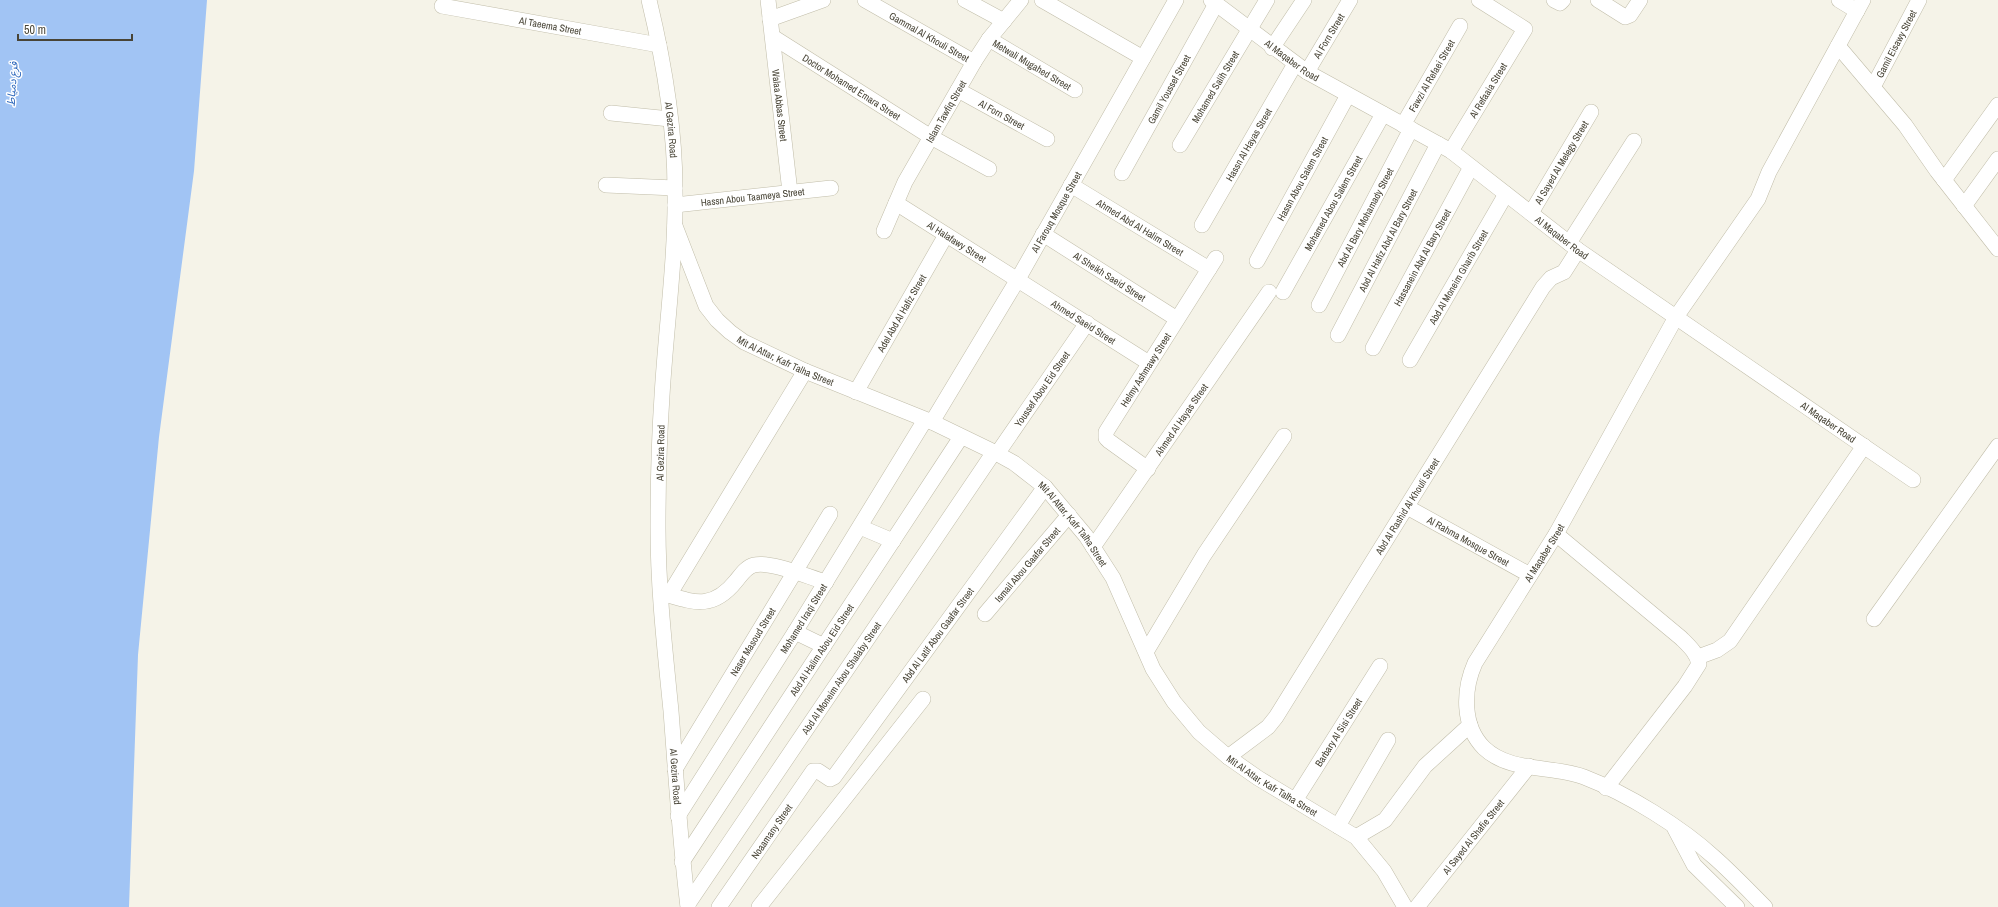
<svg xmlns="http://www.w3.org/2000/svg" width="1998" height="907" font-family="'Archivo Narrow','Noto Sans Arabic',sans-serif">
  <rect width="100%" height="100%" fill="#f5f3e8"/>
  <path fill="#a1c4f4" d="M0 0H207L194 171 159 437 138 655 129 907H0Z"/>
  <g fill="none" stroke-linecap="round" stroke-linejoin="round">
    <g stroke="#c1bda9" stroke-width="16">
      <g id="street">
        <path id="s1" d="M649 0C664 62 675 127 675 190 676 259 666 327 662 396 659 440 658 484 658 528 658 590 665 650 671 711 676 776 680 842 688 907"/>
        <path id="s2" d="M768 0 790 192"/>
        <path id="s3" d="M865 0 974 62"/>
        <path d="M965 0 1004 21"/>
        <path d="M1042 0 1143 58"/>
        <path id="s4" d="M1211 0 1307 72 1451 151 1578 250 1913 480"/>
        <path d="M1554 0 1560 3 1563 0"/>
        <path d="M1598 0 1625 17 1630 15 1640 0"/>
        <path d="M1839 0 1857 11"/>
        <path id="s5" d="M442 6 659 45"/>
        <path d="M770 19 823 0"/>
        <path id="s6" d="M773 37 931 137 989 169"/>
        <path id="s7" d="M989 39 1075 90"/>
        <path d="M1838 46 1905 125 1937 171 1998 249"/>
        <path d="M1272 48 1304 0"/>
        <path id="s8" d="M1307 72 1350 0"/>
        <path id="s9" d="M1873 87 1919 0"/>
        <path id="s10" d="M958 90 1047 139"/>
        <path d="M611 113 670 119"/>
        <path id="s11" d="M1403 125 1460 26"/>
        <path id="s12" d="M1180 145 1267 0"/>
        <path id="s13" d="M1451 151 1525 29 1479 0"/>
        <path id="s14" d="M1122 173 1216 4"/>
        <path d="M1944 180 1998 105"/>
        <path d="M606 185 675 188"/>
        <path id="s15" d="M1071 185 1209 269"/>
        <path id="s16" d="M896 203 1149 363"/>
        <path id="s17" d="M675 205 831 188"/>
        <path d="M1964 206 1998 159"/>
        <path id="s18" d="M1531 213 1591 112"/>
        <path id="s19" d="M1202 225 1295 64"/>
        <path id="s20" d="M675 226 706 306 717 320 730 332 744 342 805 371 932 422 994 452 1014 463 1045 487 1086 536 1113 578 1153 669 1174 702 1199 732 1228 757 1258 778 1356 837 1384 871 1405 907"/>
        <path id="s21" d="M884 231 905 182 974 62 989 39 1021 0"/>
        <path id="s22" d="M1043 234 1177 319"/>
        <path d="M1569 243 1634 141"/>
        <path id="s23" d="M1257 261 1348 95"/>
        <path id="s24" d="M1283 292 1383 114"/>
        <path id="s25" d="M1319 305 1411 129"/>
        <path id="s26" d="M1338 335 1438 144"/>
        <path id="s27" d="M1373 348 1471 167"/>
        <path id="s28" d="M1410 360 1506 194"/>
        <path id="s29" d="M856 392 946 235"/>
        <path id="s30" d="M932 422 1018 279 1176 0"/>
        <path id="s31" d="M997 454 1087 323"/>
        <path id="s32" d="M1148 469 1109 441 1106 438V432L1216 258"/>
        <path id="s33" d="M1407 507 1530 575"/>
        <path d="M860 527 893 541"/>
        <path d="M1556 534 1681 638C1689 646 1697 653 1699 664L1685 686 1606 788"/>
        <path id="s34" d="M1093 547 1269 292"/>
        <path d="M661 593C693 602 712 611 736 581 741 575 746 567 754 565 771 561 808 577 826 582"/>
        <path d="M669 595 805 371"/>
        <path id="s35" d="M985 614 1069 515"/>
        <path d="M1874 619 1998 446"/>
        <path d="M795 632 824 646"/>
        <path d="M1146 652 1204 555 1284 436"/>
        <path d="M1698 657 1717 650 1730 641 1864 446"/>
        <path id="s36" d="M1228 757 1268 727 1276 717 1543 287 1551 278 1564 272 1578 250"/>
        <path id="s37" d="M675 769 830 514"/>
        <path id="s38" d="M1296 799 1380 666"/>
        <path id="s39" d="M678 816 795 632 925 420"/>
        <path d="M1338 826 1388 740"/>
        <path d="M1675 829 1694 865 1737 907"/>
        <path d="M1356 837 1385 820 1425 766 1470 725"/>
        <path id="s40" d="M682 862 961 437"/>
        <path id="s41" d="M688 904 994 452"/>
        <path id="s42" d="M719 907 813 771H818L830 779 834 777 1045 487"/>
        <path d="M759 907 923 699"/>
        <path id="s43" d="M1417 907 1529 766"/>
        <path id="s44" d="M1765 907C1749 891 1733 874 1715 858 1681 827 1628 794 1584 777 1553 765 1510 773 1484 748 1462 726 1463 690 1475 663L1556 534 1676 317 1758 199 1769 172 1863 0"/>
      </g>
    </g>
    <use href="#street" stroke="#fff" stroke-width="15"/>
  </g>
  <g text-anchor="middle" stroke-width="3" stroke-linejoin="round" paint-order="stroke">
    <g font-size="10" fill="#484436" stroke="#fff">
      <text dy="4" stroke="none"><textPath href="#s5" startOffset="110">Al Taeema Street</textPath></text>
      <text dy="4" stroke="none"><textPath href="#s8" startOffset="42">Al Forn Street</textPath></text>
      <text dy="4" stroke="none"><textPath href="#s3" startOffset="74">Gammal Al Khouli Street</textPath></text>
      <text dy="4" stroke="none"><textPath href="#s9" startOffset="49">Gamil Eisawy Street</textPath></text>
      <text dy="4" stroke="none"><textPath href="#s4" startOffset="101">Al Maqaber Road</textPath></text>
      <text dy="4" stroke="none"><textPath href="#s7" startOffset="50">Metwali Mugahed Street</textPath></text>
      <text dy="4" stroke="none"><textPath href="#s11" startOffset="57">Fawzi Al Refaei Street</textPath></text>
      <text dy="4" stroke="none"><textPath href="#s6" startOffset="93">Doctor Mohamed Emara Street</textPath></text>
      <text dy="4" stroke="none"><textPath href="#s12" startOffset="68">Mohamed Salih Street</textPath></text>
      <text dy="4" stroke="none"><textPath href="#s14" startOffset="96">Gamil Youssef Street</textPath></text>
      <text dy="4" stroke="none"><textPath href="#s13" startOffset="71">Al Refaaia Street</textPath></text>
      <text dy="4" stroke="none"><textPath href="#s2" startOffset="106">Walaa Abbas Street</textPath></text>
      <text dy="4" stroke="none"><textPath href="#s21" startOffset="135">Islam Tawfiq Street</textPath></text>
      <text dy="4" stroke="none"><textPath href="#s10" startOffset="50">Al Forn Street</textPath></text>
      <text dy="4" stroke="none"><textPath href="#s1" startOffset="132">Al Gezira Road</textPath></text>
      <text dy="4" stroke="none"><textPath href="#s19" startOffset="93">Hassn Al Hayas Street</textPath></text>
      <text dy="4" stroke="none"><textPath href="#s18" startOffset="59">Al Sayed Al Melegy Street</textPath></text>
      <text dy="4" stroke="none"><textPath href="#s23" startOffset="94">Hassn Abou Salem Street</textPath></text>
      <text dy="4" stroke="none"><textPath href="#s17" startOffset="78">Hassn Abou Taameya Street</textPath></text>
      <text dy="4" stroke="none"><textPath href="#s24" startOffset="102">Mohamed Abou Salem Street</textPath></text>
      <text dy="4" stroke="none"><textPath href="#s30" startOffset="244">Al Farouq Mosque Street</textPath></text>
      <text dy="4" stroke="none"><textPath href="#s25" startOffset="99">Abd Al Bary Mohamady Street</textPath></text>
      <text dy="4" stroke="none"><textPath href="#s15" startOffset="81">Ahmed Abd Al Halim Street</textPath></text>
      <text dy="4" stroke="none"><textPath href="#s4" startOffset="425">Al Maqaber Road</textPath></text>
      <text dy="4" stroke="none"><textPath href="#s26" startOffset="107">Abd Al Hafiz Abd Al Bary Street</textPath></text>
      <text dy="4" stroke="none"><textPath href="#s16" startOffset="72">Al Halafawy Street</textPath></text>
      <text dy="4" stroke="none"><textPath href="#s27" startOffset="103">Hassanein Abd Al Bary Street</textPath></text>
      <text dy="4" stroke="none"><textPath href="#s22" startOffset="79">Al Sheikh Saeid Street</textPath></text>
      <text dy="4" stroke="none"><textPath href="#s28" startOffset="96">Abd Al Moneim Gharib Street</textPath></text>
      <text dy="4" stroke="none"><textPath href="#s29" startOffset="91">Adel Abd Al Hafiz Street</textPath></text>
      <text dy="4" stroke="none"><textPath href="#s16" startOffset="222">Ahmed Saeid Street</textPath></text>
      <text dy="4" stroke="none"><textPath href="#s20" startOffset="184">Mit Al Attar, Kafr Talha Street</textPath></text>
      <text dy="4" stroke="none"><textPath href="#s32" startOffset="132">Helmy Ashmawy Street</textPath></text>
      <text dy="4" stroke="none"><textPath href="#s31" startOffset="79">Youssef Abou Eid Street</textPath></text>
      <text dy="4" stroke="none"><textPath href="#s34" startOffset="155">Ahmed Al Hayas Street</textPath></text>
      <text dy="4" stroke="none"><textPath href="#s4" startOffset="749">Al Maqaber Road</textPath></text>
      <text transform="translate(660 453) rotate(-89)" y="4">Al Gezira Road</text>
      <text dy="4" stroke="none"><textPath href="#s36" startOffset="311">Abd Al Rashid Al Khouli Street</textPath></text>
      <text dy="4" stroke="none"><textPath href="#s20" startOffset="520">Mit Al Attar, Kafr Talha Street</textPath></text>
      <text dy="4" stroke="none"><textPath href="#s33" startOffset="70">Al Rahma Mosque Street</textPath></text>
      <text dy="4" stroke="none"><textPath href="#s44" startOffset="551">Al Maqaber Street</textPath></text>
      <text dy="4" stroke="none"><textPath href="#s35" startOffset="65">Ismail Abou Gaafar Street</textPath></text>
      <text dy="4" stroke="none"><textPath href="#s39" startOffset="234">Mohamed Iraqi Street</textPath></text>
      <text dy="4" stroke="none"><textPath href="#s42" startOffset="365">Abd Al Latif Abou Gaafar Street</textPath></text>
      <text dy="4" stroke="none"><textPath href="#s37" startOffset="149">Naser Masoud Street</textPath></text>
      <text dy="4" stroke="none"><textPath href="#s40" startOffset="254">Abd Al Halim Abou Eid Street</textPath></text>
      <text dy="4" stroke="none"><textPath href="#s41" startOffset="273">Abd Al Moneim Abou Shalaby Street</textPath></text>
      <text dy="4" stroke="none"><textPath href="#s38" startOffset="79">Barbary Al Sisi Street</textPath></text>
      <text dy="4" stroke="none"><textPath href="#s1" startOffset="780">Al Gezira Road</textPath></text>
      <text dy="4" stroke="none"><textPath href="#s20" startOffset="856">Mit Al Attar, Kafr Talha Street</textPath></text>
      <text dy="4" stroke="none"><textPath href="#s42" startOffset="92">Noaamany Street</textPath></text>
      <text dy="4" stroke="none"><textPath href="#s43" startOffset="90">Al Sayed Al Shafie Street</textPath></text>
    </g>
    <g font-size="11" font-style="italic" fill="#2965ba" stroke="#fff">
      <text transform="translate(12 84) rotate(-86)" y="4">فرع دمياط</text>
    </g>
  </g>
  <path d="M18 34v6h114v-6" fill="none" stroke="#484436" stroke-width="2"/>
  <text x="24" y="34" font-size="12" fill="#484436" stroke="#ffffff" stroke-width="3" paint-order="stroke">50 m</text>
</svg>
